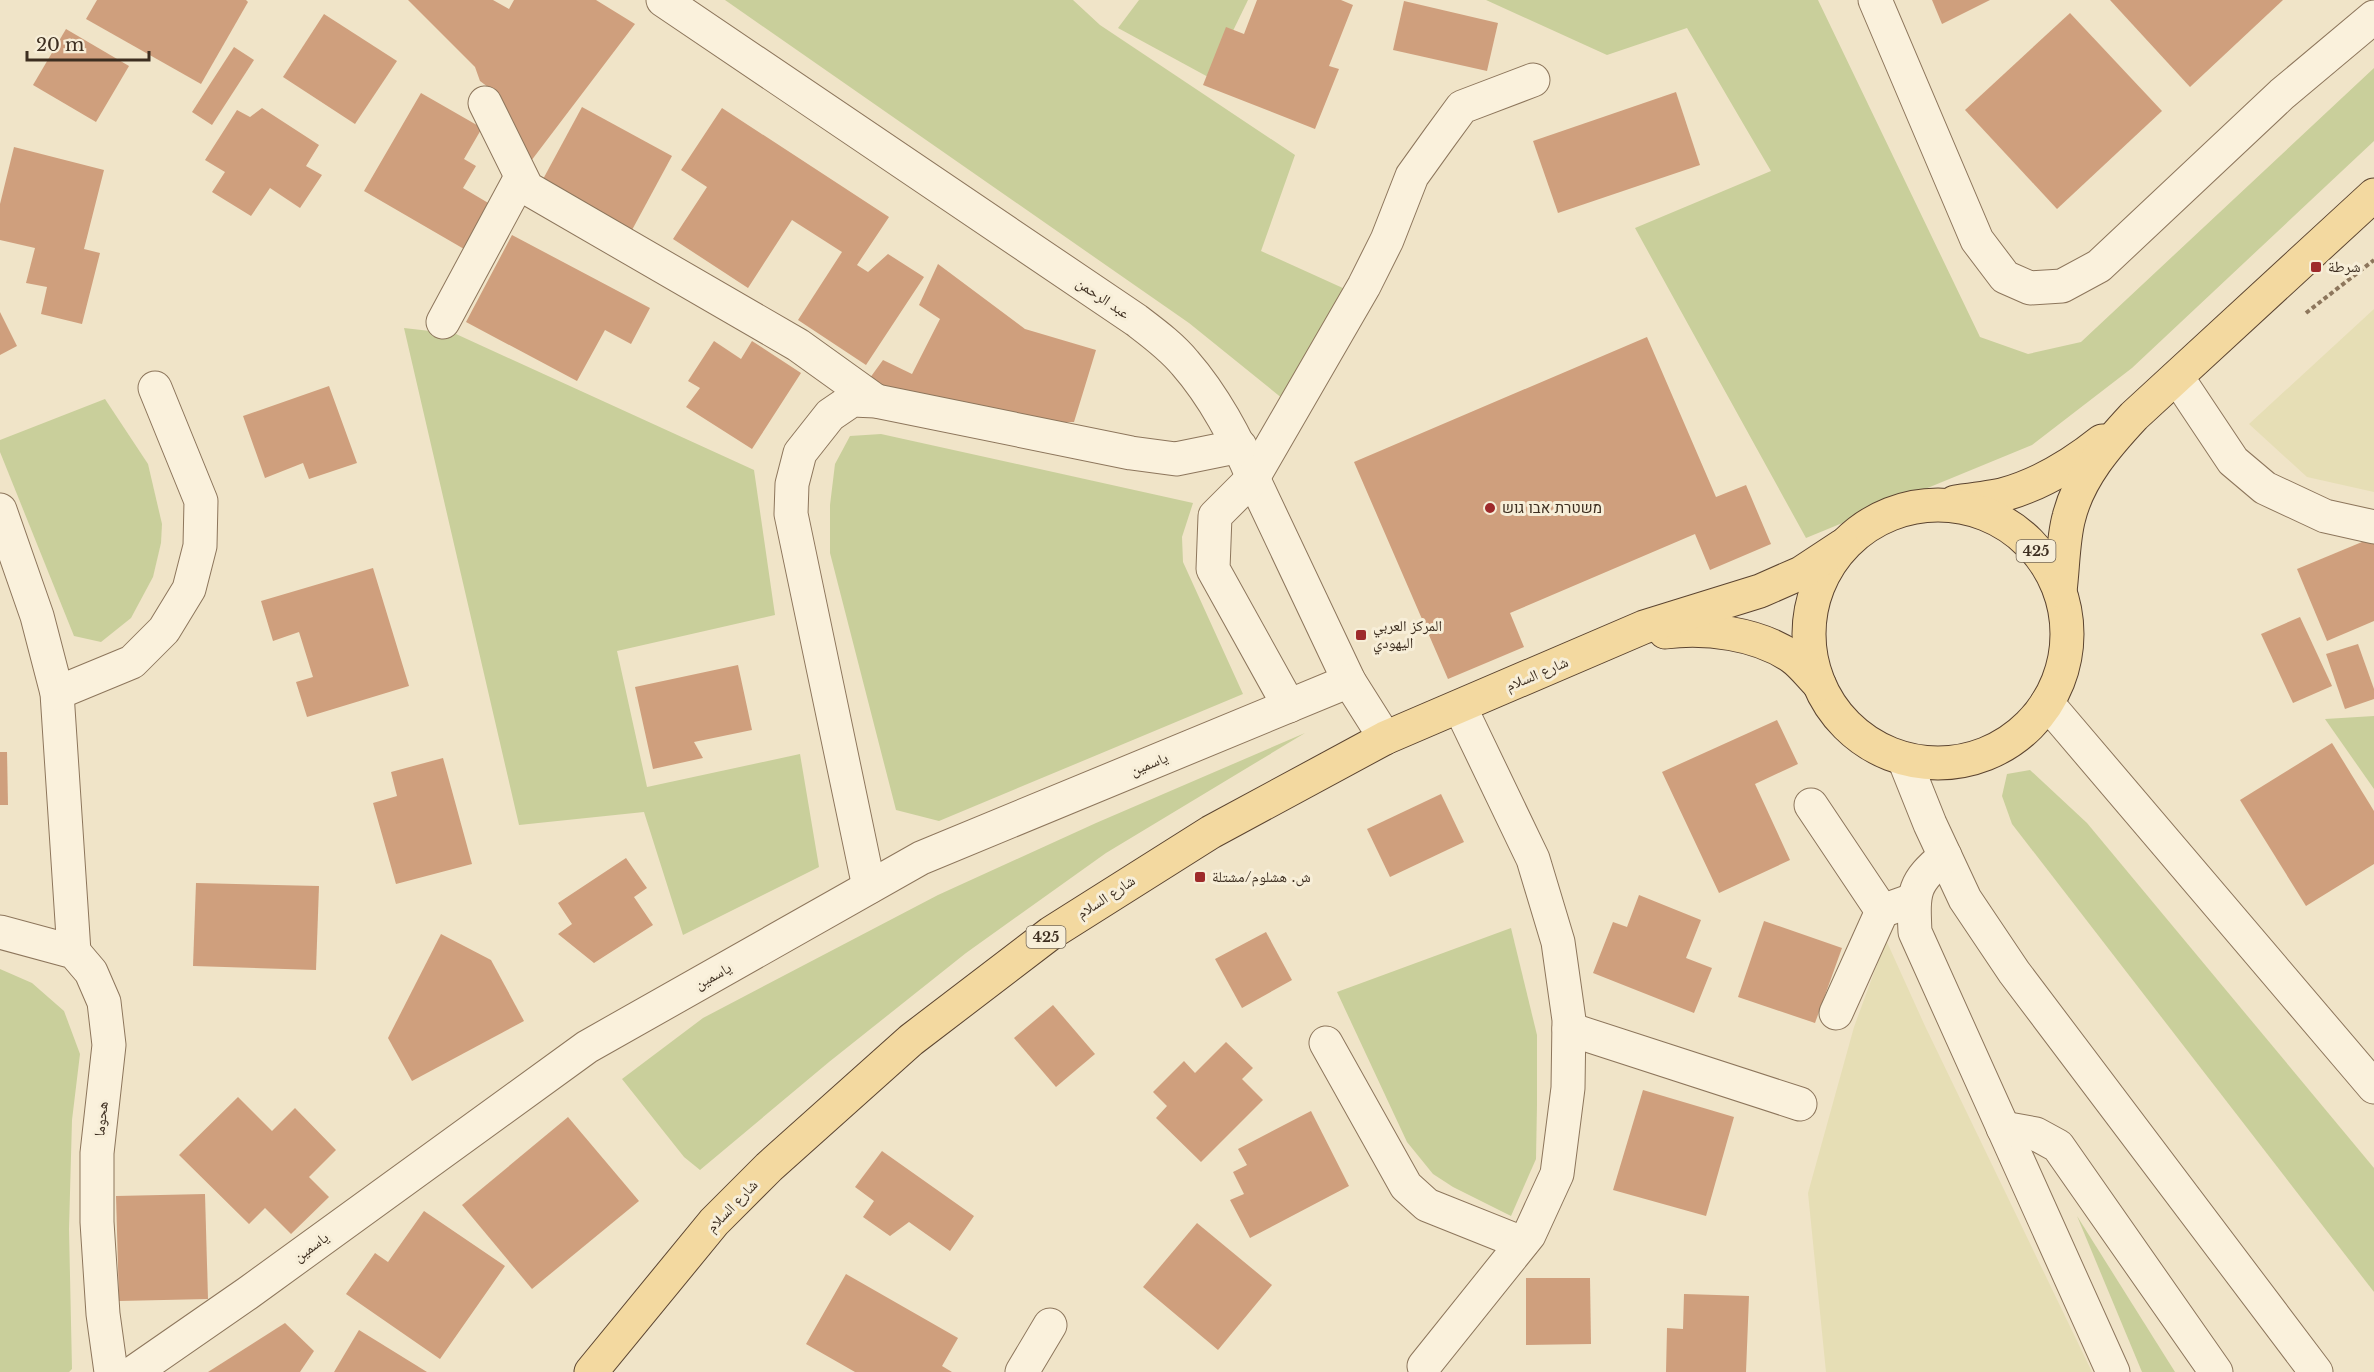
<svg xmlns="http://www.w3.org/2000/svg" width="2374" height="1372" font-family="'Libre Baskerville','Noto Naskh Arabic',Heebo,serif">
  <rect width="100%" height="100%" fill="#f0e4c8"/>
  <g fill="#e6deb5">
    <path d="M2374 309V492L2307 477 2249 424Z"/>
    <path d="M1886 940 1925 1026 2092 1372H1826L1808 1193 1854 1027Z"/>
  </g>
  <g fill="#c9cf9b">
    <path d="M725 0H1073L1100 25 1295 155 1261 251 1345 289 1293 407 1189 323Z"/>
    <path d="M1139 0H1248L1210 78 1118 28Z"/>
    <path d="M1486 0H1818L1980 337 2028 354 2081 342 2374 68V141L2132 368 2032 445 1806 538 1635 228 1771 171 1687 28 1607 55Z"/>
    <path d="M404 328 456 334 754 470 775 615 617 651 647 787 800 754 819 867 683 935 644 812 519 825Z"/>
    <path d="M105 399 148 464 162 524 161 543 153 577 131 618 101 642 74 636 0 452V440Z"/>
    <path d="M881 434 1193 503 1182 537 1183 562 1243 694 939 821 896 810 830 553V505L835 464 850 436Z"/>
    <path d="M2374 716V789L2325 719Z"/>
    <path d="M1305 733 1106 853 966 953 829 1062 700 1170 684 1157 622 1079 703 1018 938 895 1096 823Z"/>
    <path d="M2030 770 2087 823 2374 1168V1292L2012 824 2002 796 2007 774Z"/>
    <path d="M1511 928 1537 1035V1105L1536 1159 1511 1216 1453 1187 1433 1174 1407 1142 1337 992Z"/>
    <path d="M0 969 32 983 64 1011 80 1054 72 1120 69 1229 72 1369 69 1372H0Z"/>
    <path d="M2077 1216 2175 1372H2142Z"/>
  </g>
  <g fill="#cf9f7d">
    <path d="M97 0H246L248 2 201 84 86 19Z"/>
    <path d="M408 0H493L509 9 514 0H596L635 24 531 161 492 90 480 81 475 67Z"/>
    <path d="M1257 0H1341L1353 5 1329 66 1339 69 1315 129 1203 85 1226 27 1244 34Z"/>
    <path d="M1932 0H1990L1942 24Z"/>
    <path d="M2110 0H2283L2190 87Z"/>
    <path d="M1404 1 1498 23 1487 71 1393 50Z"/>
    <path d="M2070 13 2162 111 2057 209 1965 110Z"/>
    <path d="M324 14 397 61 355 124 283 77Z"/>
    <path d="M66 29 129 66 96 122 33 85Z"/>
    <path d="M234 47 254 60 212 125 192 112Z"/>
    <path d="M1676 92 1700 165 1558 213 1533 141Z"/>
    <path d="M421 93 482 128 464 159 476 166 463 188 490 204 464 249 364 191Z"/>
    <path d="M582 107 672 156 632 230 542 181Z"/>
    <path d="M262 108 319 145 306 166 322 175 300 208 270 188 251 216 212 192 225 172 205 160 237 110 250 117Z"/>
    <path d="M722 108 889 217 857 265 868 272 888 254 924 277 866 365 798 320 842 252 792 220 748 288 673 239 707 187 681 170Z"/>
    <path d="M14 147 104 170 84 249 100 253 82 324 41 314 47 287 26 283 35 248 0 240V204Z"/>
    <path d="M512 235 650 308 631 344 605 330 577 381 466 322Z"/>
    <path d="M938 264 1025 329 1096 350 1074 422H1047L867 382 883 360 912 374 940 319 919 305Z"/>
    <path d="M0 312 17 346 0 355Z"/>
    <path d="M1647 337 1716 497 1746 485 1771 544 1710 570 1695 534 1510 613 1524 647 1448 679 1354 462Z"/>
    <path d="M714 341 741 359 752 341 801 373 752 449 686 407 700 388 688 381Z"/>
    <path d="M329 386 357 463 309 479 303 463 265 478 243 416Z"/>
    <path d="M2374 537V621L2327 641 2297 569Z"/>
    <path d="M373 568 409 686 307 717 296 682 313 677 299 632 273 641 261 601Z"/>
    <path d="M2300 617 2332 686 2293 703 2261 634Z"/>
    <path d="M2358 644 2374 689V699L2345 709 2326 654Z"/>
    <path d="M738 665 752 730 694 742 703 758 653 769 635 687Z"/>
    <path d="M1777 720 1798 764 1755 784 1790 860 1719 893 1662 772Z"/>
    <path d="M2332 743 2374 811V864L2306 906 2240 800Z"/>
    <path d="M0 752H7L8 805H0Z"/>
    <path d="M443 758 472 864 396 884 373 803 397 796 391 772Z"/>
    <path d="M1441 794 1464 842 1390 877 1367 829Z"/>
    <path d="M626 858 647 888 634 897 653 925 594 963 558 934 572 924 558 903Z"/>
    <path d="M196 883 319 886 316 970 193 966Z"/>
    <path d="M1639 895 1701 920 1686 958 1712 968 1694 1013 1593 973 1613 922 1627 927Z"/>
    <path d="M1764 921 1842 948 1815 1023 1738 997Z"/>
    <path d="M1266 932 1292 980 1242 1008 1215 959Z"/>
    <path d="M441 934 491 960 524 1021 412 1081 388 1038Z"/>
    <path d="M1053 1005 1095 1054 1056 1087 1014 1038Z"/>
    <path d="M1226 1042 1253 1068 1242 1079 1263 1100 1201 1162 1156 1118 1167 1106 1153 1092 1184 1061 1195 1073Z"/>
    <path d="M1643 1090 1734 1117 1706 1216 1613 1190Z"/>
    <path d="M238 1097 272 1131 295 1108 336 1150 309 1177 329 1197 291 1234 265 1208 249 1224 179 1155Z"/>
    <path d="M1311 1111 1349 1186 1250 1238 1230 1200 1244 1194 1233 1172 1247 1165 1238 1149Z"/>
    <path d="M568 1117 639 1201 532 1289 462 1205Z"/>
    <path d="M882 1151 974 1216 950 1251 909 1222 890 1236 863 1217 874 1201 855 1187Z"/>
    <path d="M205 1194 208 1299 119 1301 116 1196Z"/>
    <path d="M424 1211 505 1266 440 1359 346 1294 375 1253 388 1262Z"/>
    <path d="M1197 1223 1272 1285 1218 1350 1143 1287Z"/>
    <path d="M846 1274 958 1338 942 1366 952 1372H855L806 1344Z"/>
    <path d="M1526 1278H1590L1591 1344 1526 1345Z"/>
    <path d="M1684 1294 1749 1296 1746 1372H1666L1667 1328 1683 1329Z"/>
    <path d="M285 1323 314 1351 300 1372H208Z"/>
    <path d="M359 1330 427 1372H334Z"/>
  </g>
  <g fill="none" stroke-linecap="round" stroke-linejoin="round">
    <g stroke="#8d765c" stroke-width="35">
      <g id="minor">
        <path d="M663 0 1136 320C1153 333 1171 346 1185 363 1213 395 1237 439 1253 478L1349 681 1385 738"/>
        <path d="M1875 0 1977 240 2005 277 2030 288 2062 286 2099 266 2282 94 2374 17"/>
        <path d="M485 103 527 188 798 345 876 401"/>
        <path d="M443 322 521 177"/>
        <path d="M2177 377 2233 461 2265 488 2325 516 2374 527"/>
        <path d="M0 510 37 616 57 693 74 952"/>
        <path d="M57 693 132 662 164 630 189 589 200 546 201 501 155 388"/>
        <path d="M2047 703 2374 1087"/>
        <path d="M1289 706 1213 569 1215 516 1253 478 1364 286 1387 240 1412 176 1440 137 1462 107 1533 80"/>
        <path d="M1904 759 1930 824 1965 899 2014 972 2316 1372"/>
        <path d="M1811 805 1882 911"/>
        <path d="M1945 856C1913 883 1913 891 1915 932L2113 1372"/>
        <path d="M869 887 791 514 792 484 800 453 830 415 852 400 876 401 1131 453 1176 459 1240 446"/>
        <path d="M0 932 74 952 91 972 104 1002 109 1045 97 1153V1222L103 1314 111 1372"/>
        <path d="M1836 1013 1882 911 1913 900"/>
        <path d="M1569 1029 1800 1104"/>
        <path d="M1326 1043 1406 1186 1427 1205 1522 1243"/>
        <path d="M2003 1128 2036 1134 2058 1146 2216 1372"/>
        <path d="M1424 1366 1529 1235 1557 1174 1568 1088 1569 1020 1558 942 1533 859 1460 707"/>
        <path d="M134 1372 248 1293 587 1047 921 858 1349 681"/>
        <path d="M1022 1372 1050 1325"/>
      </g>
    </g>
    <g stroke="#5b4430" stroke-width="35">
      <g id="major">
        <path d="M1955 502C1971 500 1987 498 2002 495 2039 485 2072 465 2102 441"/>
        <circle cx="1938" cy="634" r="129"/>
        <path d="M2060 591C2063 568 2063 538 2069 517 2079 477 2107 445 2134 416L2374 195"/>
        <path d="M1665 632C1706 627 1757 633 1792 657 1802 664 1810 675 1819 684"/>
        <path d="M591 1372 714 1222 769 1167 911 1040 1051 933 1211 832 1385 738 1644 627 1760 591 1801 573 1842 546"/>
      </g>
    </g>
    <path stroke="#8d765c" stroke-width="4" stroke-dasharray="4.5 3" stroke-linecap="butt" d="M2306 313 2374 260"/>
    <use href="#minor" stroke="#faf1dc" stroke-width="33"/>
    <use href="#major" stroke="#f3d9a0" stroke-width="33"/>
  </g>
  <g fill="#9e2a2b" stroke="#f7eed8" stroke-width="2">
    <rect x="2310" y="261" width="12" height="12" rx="3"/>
    <circle cx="1490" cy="508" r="6"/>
    <rect x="1355" y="629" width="12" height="12" rx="3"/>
    <rect x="1194" y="871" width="12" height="12" rx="3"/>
  </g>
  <g text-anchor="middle" stroke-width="6" stroke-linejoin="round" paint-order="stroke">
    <g fill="#f7eed8" stroke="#756857" stroke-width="1.5">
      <rect x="2016.5" y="540" width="39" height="22" rx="4.5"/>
      <rect x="1026.5" y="926" width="39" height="22" rx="4.5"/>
    </g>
    <g font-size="14" font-weight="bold" fill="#3d2e20">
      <text x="2036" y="556">425</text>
      <text x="1046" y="942">425</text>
    </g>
    <g font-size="15" fill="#3d2e20" stroke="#f7eed8" text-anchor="start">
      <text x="2328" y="272">شرطة</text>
      <text x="1502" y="513">משטרת אבו גוש</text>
      <text x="1373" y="631">المركز العربي<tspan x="1373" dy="17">اليهودي</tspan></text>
      <text x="1212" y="882">ش. هشلوم/مشتلة</text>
    </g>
    <g font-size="15" fill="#3d2e20" stroke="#f7eed8">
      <text transform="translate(1103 298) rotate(34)" y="5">عبد الرحمن</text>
      <text transform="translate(1537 674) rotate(-23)" y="5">شارع السلام</text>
      <text transform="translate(1149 764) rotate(-22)" y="5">ياسمين</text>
      <text transform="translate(1106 897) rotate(-33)" y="5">شارع السلام</text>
      <text transform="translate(713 976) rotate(-29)" y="5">ياسمين</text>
      <text transform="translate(101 1119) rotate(-84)" y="5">هحوما</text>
      <text transform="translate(732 1206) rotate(-46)" y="5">شارع السلام</text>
      <text transform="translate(311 1247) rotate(-36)" y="5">ياسمين</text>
    </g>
  </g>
  <path d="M27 51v9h122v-9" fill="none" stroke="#3d2e20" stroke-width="3"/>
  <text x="36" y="51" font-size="18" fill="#3d2e20" stroke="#f7eed8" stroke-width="4.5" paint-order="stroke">20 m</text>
</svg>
